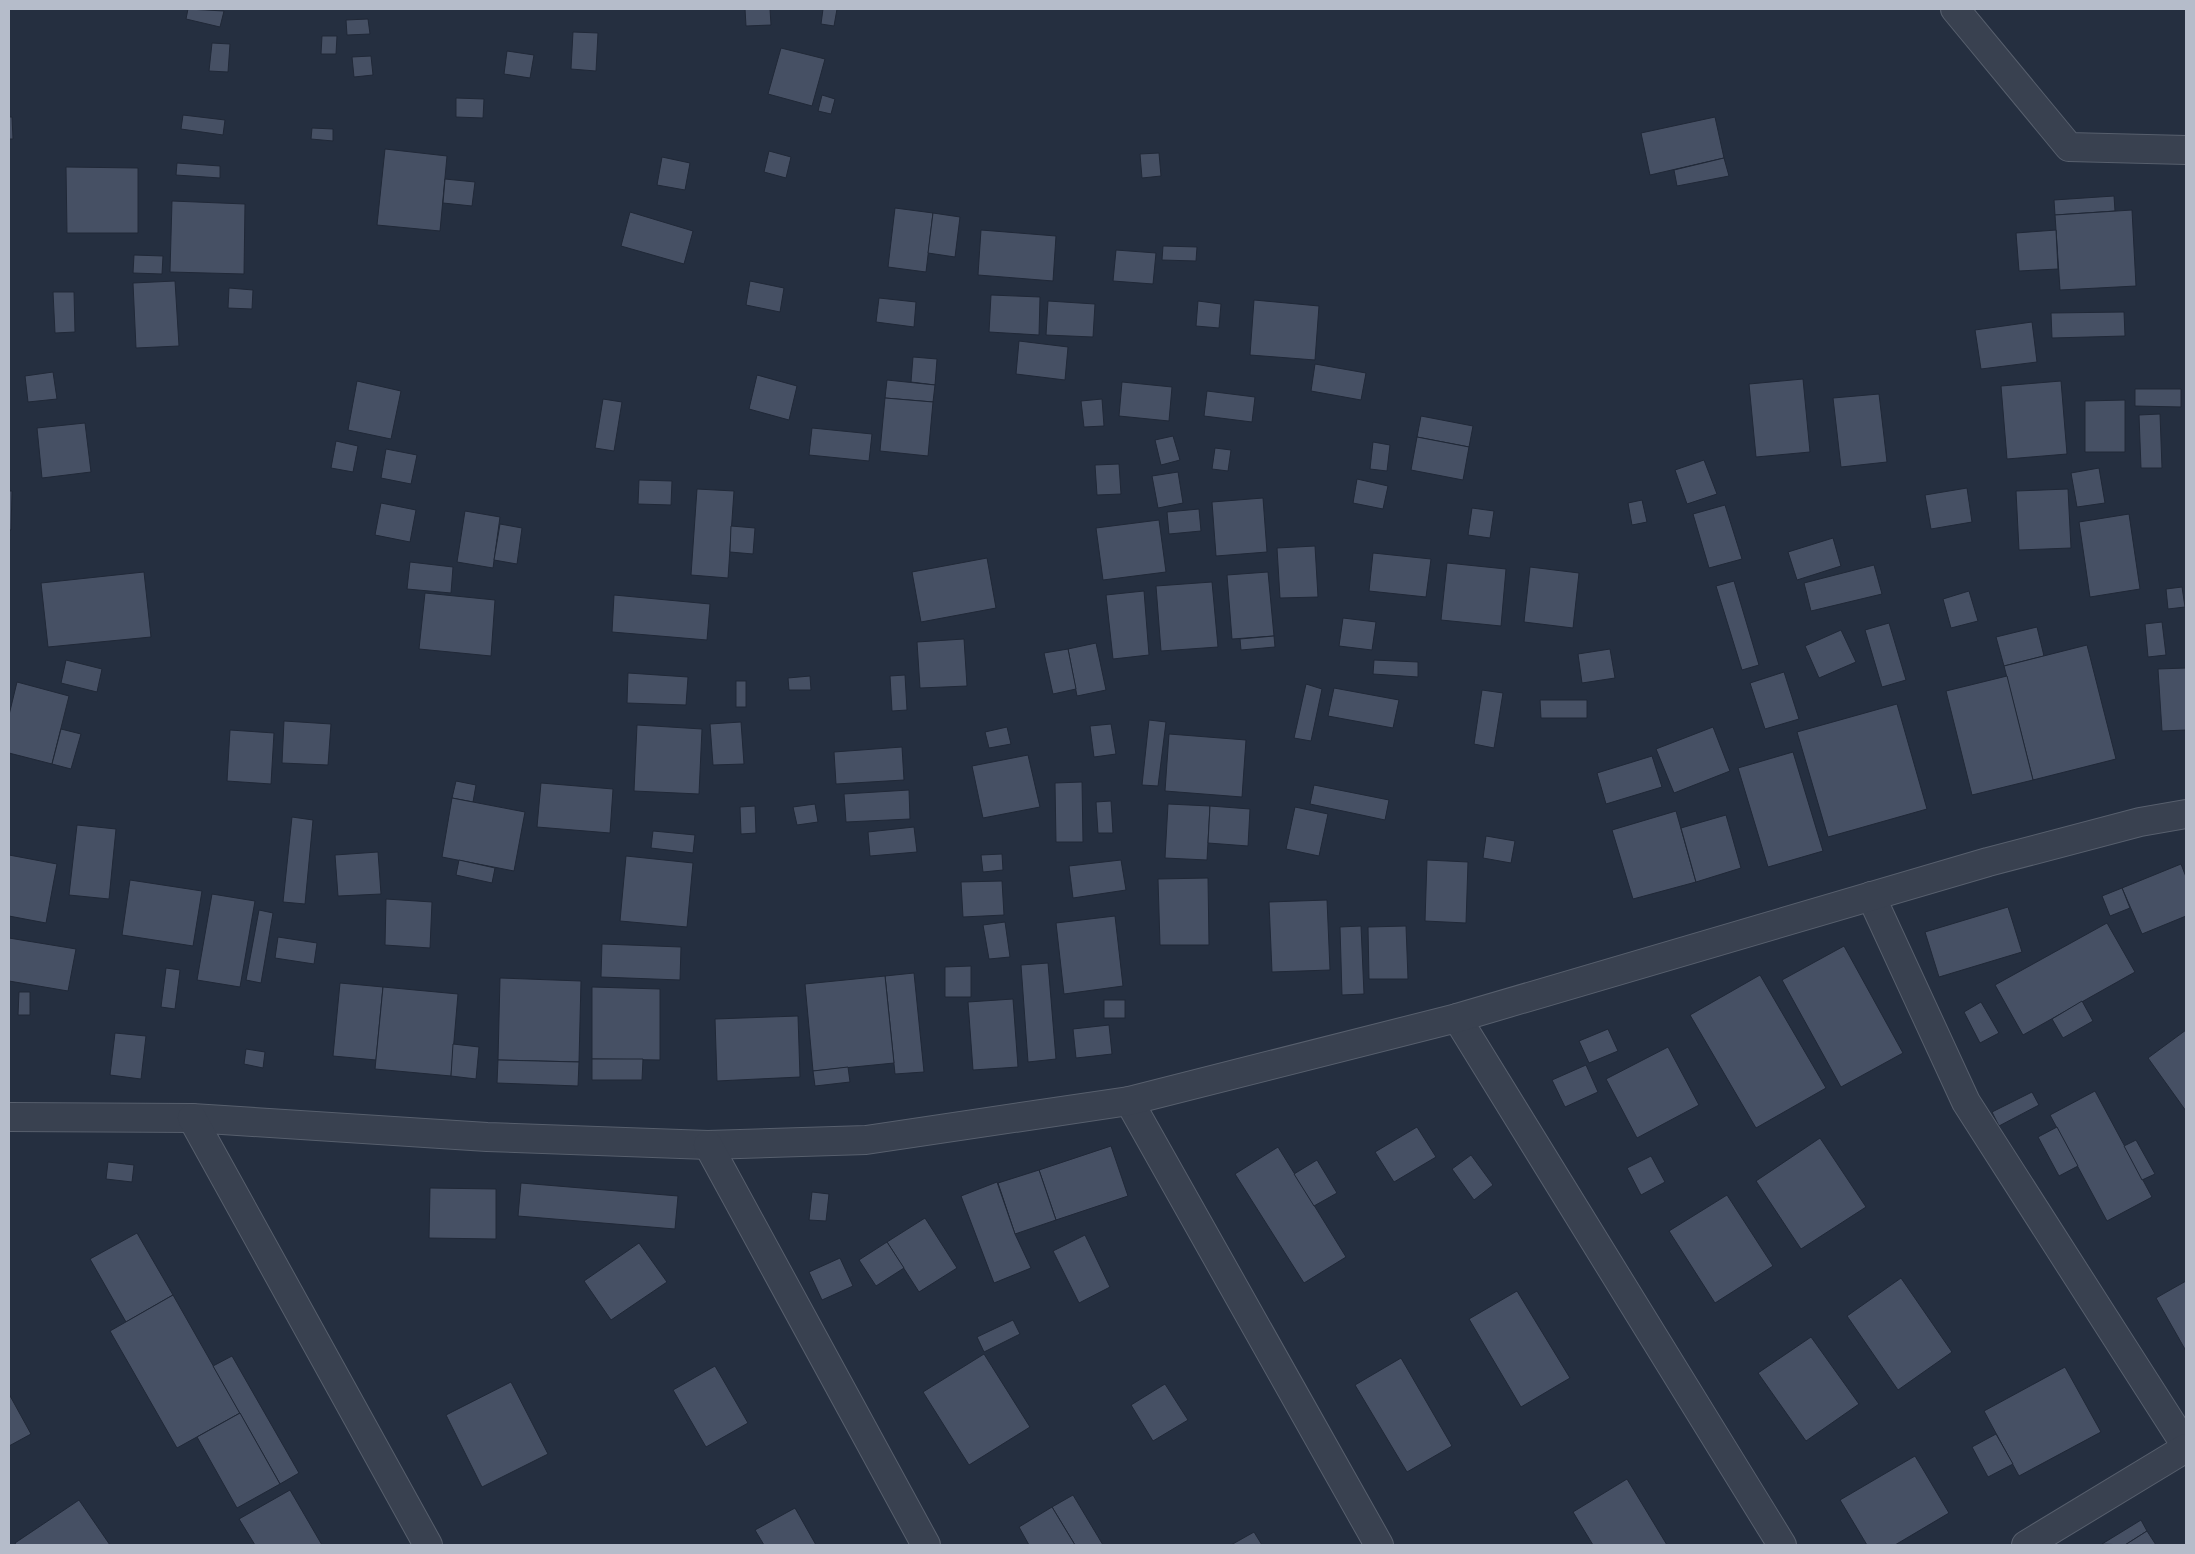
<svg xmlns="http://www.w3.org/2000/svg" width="2195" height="1554" font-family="'Source Sans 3',sans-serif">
  <rect width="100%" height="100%" fill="#252f40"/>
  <g fill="#465064" stroke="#202837">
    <path d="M188 9 224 11 220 27 186 19Z"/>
    <path d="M745 9H770L771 25 746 26Z"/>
    <path d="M823 9H837L834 26 821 24Z"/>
    <path d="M368 19 370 34 347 35 346 20Z"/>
    <path d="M573 32 598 33 596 71 571 69Z"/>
    <path d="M322 36H337L336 54H321Z"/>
    <path d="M212 43 230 44 228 72 209 71Z"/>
    <path d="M781 48 825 59 812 106 768 94Z"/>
    <path d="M507 51 534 55 530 78 504 74Z"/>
    <path d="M371 56 373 75 354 77 352 57Z"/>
    <path d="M822 95 835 99 831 114 818 111Z"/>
    <path d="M456 98 484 99 483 118 456 117Z"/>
    <path d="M183 115 225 120 223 135 181 129Z"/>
    <path d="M9 117H12L13 139H9Z"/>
    <path d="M1715 117 1724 158 1650 175 1641 133Z"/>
    <path d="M312 128 333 129V141L311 139Z"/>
    <path d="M385 149 447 156 440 231 377 225Z"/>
    <path d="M769 151 791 157 786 178 764 172Z"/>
    <path d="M1159 153 1161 176 1142 178 1140 154Z"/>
    <path d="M662 157 690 163 685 190 657 185Z"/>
    <path d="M1724 158 1729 176 1677 186 1674 170Z"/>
    <path d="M177 163 220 166V178L176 175Z"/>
    <path d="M66 167 138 168V233H67Z"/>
    <path d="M445 179 475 182 472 206 443 203Z"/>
    <path d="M2114 196 2115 211 2055 215 2054 200Z"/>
    <path d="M172 201 245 204 244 274 170 272Z"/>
    <path d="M895 208 933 213 926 272 888 267Z"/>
    <path d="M2132 210 2136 286 2060 290 2055 215Z"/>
    <path d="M630 212 693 231 684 264 621 246Z"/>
    <path d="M933 213 960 217 955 257 928 253Z"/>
    <path d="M981 230 1056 236 1053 281 978 275Z"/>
    <path d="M2056 230 2058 269 2019 271 2016 233Z"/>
    <path d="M1163 246 1197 247 1196 261 1162 260Z"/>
    <path d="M1116 250 1156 253 1153 284 1113 281Z"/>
    <path d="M134 255 163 256 162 274 133 273Z"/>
    <path d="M175 281 179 346 136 348 133 283Z"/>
    <path d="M750 281 784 288 780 312 746 305Z"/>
    <path d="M229 288 253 290 252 309 228 308Z"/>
    <path d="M53 292H74L75 332 55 333Z"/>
    <path d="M991 295 1040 297 1039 335 989 332Z"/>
    <path d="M879 298 916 302 914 327 876 322Z"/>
    <path d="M1254 300 1319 306 1315 360 1250 355Z"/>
    <path d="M1048 301 1095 304 1093 337 1046 335Z"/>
    <path d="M1198 301 1221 304 1219 328 1196 326Z"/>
    <path d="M2124 312 2125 336 2052 338 2051 313Z"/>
    <path d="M2032 322 2037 362 1981 369 1975 330Z"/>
    <path d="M1019 341 1068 347 1065 380 1016 374Z"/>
    <path d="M913 357 937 359 935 385 911 382Z"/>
    <path d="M1315 364 1366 373 1361 400 1311 391Z"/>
    <path d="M53 372 57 399 28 402 25 376Z"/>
    <path d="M757 375 797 386 789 420 749 409Z"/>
    <path d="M1803 379 1810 452 1756 457 1749 384Z"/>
    <path d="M887 380 935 385 933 402 885 398Z"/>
    <path d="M357 381 401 391 391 439 348 430Z"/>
    <path d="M2061 381 2067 454 2007 459 2001 386Z"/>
    <path d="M1122 382 1172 387 1169 421 1119 416Z"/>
    <path d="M2135 389H2181V407L2135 406Z"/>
    <path d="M1207 391 1255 397 1252 422 1204 416Z"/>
    <path d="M1879 394 1887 462 1841 467 1833 398Z"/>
    <path d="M885 398 933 402 928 456 880 451Z"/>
    <path d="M603 399 622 402 614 451 595 448Z"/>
    <path d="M1102 399 1104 426 1084 427 1081 401Z"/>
    <path d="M2125 400V452H2085V401Z"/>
    <path d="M2160 414 2162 468H2141L2139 415Z"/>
    <path d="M1421 416 1473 426 1469 447 1417 437Z"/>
    <path d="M85 423 91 472 42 478 37 428Z"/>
    <path d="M812 428 872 434 869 461 809 455Z"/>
    <path d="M1173 436 1180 460 1161 465 1155 440Z"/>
    <path d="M1417 437 1469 447 1463 480 1411 470Z"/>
    <path d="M336 441 358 446 353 472 331 468Z"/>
    <path d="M1373 442 1390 445 1387 471 1370 469Z"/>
    <path d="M1215 448 1231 450 1228 471 1212 469Z"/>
    <path d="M386 449 417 455 411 484 381 478Z"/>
    <path d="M1704 460 1717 494 1687 504 1675 470Z"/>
    <path d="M1119 464 1121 494 1097 495 1095 465Z"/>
    <path d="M2099 468 2105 503 2077 507 2071 473Z"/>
    <path d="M1178 472 1183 503 1158 508 1152 476Z"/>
    <path d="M1357 479 1388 486 1383 509 1353 503Z"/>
    <path d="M639 480 672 481 671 505 638 504Z"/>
    <path d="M1967 488 1972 522 1931 529 1925 495Z"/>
    <path d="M697 489 734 491 728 578 691 575Z"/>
    <path d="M2068 489 2071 548 2019 550 2016 491Z"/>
    <path d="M9 491H12L11 530H9Z"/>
    <path d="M1263 498 1267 552 1216 556 1212 502Z"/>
    <path d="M1642 500 1647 522 1632 525 1628 503Z"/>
    <path d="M381 503 416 510 410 542 375 535Z"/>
    <path d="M1725 505 1742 559 1709 568 1693 514Z"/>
    <path d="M1472 508 1494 511 1490 538 1468 535Z"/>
    <path d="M1199 509 1201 531 1169 534 1167 512Z"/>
    <path d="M465 511 500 517 493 568 457 562Z"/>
    <path d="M2129 514 2140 589 2090 597 2079 522Z"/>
    <path d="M1159 520 1166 572 1103 580 1096 528Z"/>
    <path d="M500 524 522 528 517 564 494 560Z"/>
    <path d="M731 526 755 528 753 554 730 552Z"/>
    <path d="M1833 538 1841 566 1797 580 1788 552Z"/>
    <path d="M1315 546 1318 597 1280 598 1277 548Z"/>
    <path d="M1373 553 1431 559 1426 597 1369 591Z"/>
    <path d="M987 558 996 608 921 622 912 572Z"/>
    <path d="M410 562 453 567 451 593 407 589Z"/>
    <path d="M1447 563 1506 569 1501 626 1441 620Z"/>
    <path d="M1874 565 1882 594 1811 611 1804 583Z"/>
    <path d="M1530 567 1579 573 1573 628 1524 622Z"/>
    <path d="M144 572 151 637 48 647 41 583Z"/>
    <path d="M1268 572 1274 636 1232 639 1227 575Z"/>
    <path d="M1734 581 1759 665 1742 670 1716 586Z"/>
    <path d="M1212 582 1218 647 1161 651 1156 586Z"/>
    <path d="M2182 587 2185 607 2168 609 2166 589Z"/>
    <path d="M1144 591 1149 655 1113 659 1106 595Z"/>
    <path d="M1969 591 1978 621 1951 628 1943 599Z"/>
    <path d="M425 593 495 600 491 656 419 649Z"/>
    <path d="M614 595 710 604 707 640 612 632Z"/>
    <path d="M1343 618 1376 622 1372 650 1339 646Z"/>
    <path d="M2162 622 2166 655 2148 657 2145 624Z"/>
    <path d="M1889 623 1906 680 1882 687 1865 630Z"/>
    <path d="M2037 627 2044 656 2004 666 1996 637Z"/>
    <path d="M1841 630 1856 662 1819 678 1805 646Z"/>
    <path d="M1274 636 1275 647 1241 650 1240 639Z"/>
    <path d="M964 639 967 686 920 688 917 642Z"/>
    <path d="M1096 643 1106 690 1077 696 1068 649Z"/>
    <path d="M2087 645 2116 759 2033 780 2004 666Z"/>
    <path d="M1068 649 1076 689 1053 694 1044 653Z"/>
    <path d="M1610 649 1615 678 1582 683 1578 654Z"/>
    <path d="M66 660 102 669 97 692 61 683Z"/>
    <path d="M1374 660 1418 662V677L1373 674Z"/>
    <path d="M2186 668V730L2162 731 2158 669Z"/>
    <path d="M1784 672 1799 719 1765 729 1750 683Z"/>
    <path d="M628 673 688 677 686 705 627 703Z"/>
    <path d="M905 675 907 710 892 711 890 676Z"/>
    <path d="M810 676 811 690H789L788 678Z"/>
    <path d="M2007 676 2033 780 1972 795 1946 691Z"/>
    <rect x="736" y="681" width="10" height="26"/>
    <path d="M17 682 69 696 52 764 9 753V715Z"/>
    <path d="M1306 684 1322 689 1311 741 1294 738Z"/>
    <path d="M1334 688 1399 700 1393 728 1328 716Z"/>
    <path d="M1482 690 1503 693 1494 748 1474 744Z"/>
    <path d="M1540 700H1587V718H1541Z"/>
    <path d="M1897 704 1927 809 1828 837 1797 732Z"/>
    <path d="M1149 720 1166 722 1158 786 1142 785Z"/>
    <path d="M284 721 331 724 328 765 282 763Z"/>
    <path d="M741 722 744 764 713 765 710 724Z"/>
    <path d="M1111 724 1116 754 1094 757 1090 726Z"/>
    <path d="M637 725 702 729 699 794 634 791Z"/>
    <path d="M1007 727 1011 744 989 748 985 732Z"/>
    <path d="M1713 727 1730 771 1674 793 1656 749Z"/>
    <path d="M61 729 81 734 71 769 52 764Z"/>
    <path d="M230 730 274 733 271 784 227 781Z"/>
    <path d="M1169 734 1246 740 1242 797 1165 791Z"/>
    <path d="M902 747 904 780 836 784 834 752Z"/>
    <path d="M1793 752 1823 851 1768 867 1738 768Z"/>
    <path d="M1028 755 1040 807 983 818 972 766Z"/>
    <path d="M1652 756 1662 787 1606 804 1597 773Z"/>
    <path d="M456 781 476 785 473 802 452 798Z"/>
    <path d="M1082 782 1083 842H1056L1055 783Z"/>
    <path d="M541 783 613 789 610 833 537 827Z"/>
    <path d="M1314 785 1389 800 1385 820 1310 804Z"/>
    <path d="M909 790 910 819 846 822 844 794Z"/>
    <path d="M452 798 525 812 514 871 442 857Z"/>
    <path d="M1111 801 1113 833H1098L1096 802Z"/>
    <path d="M815 804 818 822 797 825 793 807Z"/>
    <path d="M1168 804 1210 806 1207 860 1165 858Z"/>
    <path d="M755 806 756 833 741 834 740 807Z"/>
    <path d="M1210 806 1250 809 1248 846 1208 843Z"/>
    <path d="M1295 807 1328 814 1319 856 1286 849Z"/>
    <path d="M1676 811 1696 882 1633 899 1612 830Z"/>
    <path d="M1726 815 1741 868 1696 882 1681 828Z"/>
    <path d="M292 817 313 820 305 904 283 902Z"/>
    <path d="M77 825 116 829 109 899 69 895Z"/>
    <path d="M914 827 917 852 870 856 868 832Z"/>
    <path d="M653 831 695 835 693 853 651 848Z"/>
    <path d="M1486 836 1515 841 1511 863 1483 858Z"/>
    <path d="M378 852 381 894 338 896 335 855Z"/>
    <path d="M1002 854 1003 870 983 872 981 855Z"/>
    <path d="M9 855 57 864 46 923 9 916Z"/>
    <path d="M626 856 693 863 687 927 620 921Z"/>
    <path d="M459 860 495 868 492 883 456 875Z"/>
    <path d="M1121 860 1126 890 1073 898 1069 866Z"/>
    <path d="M1427 860 1468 862 1466 923 1425 921Z"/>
    <path d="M2181 864 2186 877V916L2142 934 2122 888Z"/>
    <path d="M1208 878 1209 945H1160L1158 879Z"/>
    <path d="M130 880 202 891 193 946 122 935Z"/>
    <path d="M1002 881 1004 915 963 917 961 882Z"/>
    <path d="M2122 888 2130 908 2110 916 2102 896Z"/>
    <path d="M212 894 255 901 240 987 197 980Z"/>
    <path d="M386 899 432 902 430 948 385 945Z"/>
    <path d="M1327 900 1330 970 1272 972 1269 902Z"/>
    <path d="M2008 907 2022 952 1939 977 1925 932Z"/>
    <path d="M259 910 273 913 261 983 246 980Z"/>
    <path d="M1115 916 1123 986 1064 994 1056 923Z"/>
    <path d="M1005 922 1010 957 989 959 983 925Z"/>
    <path d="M2107 923 2135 972 2023 1035 1995 985Z"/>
    <path d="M1361 926 1364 994 1342 995 1340 927Z"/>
    <path d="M1406 926 1408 979H1369L1368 927Z"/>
    <path d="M278 937 317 943 314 964 275 958Z"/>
    <path d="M9 938 76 949 68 991 9 981Z"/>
    <path d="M602 944 681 947 680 980 601 977Z"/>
    <path d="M1844 946 1903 1053 1841 1087 1782 980Z"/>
    <path d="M1048 963 1056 1059 1028 1062 1021 965Z"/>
    <path d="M971 966V997H945V967Z"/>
    <path d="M166 968 180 970 175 1009 161 1007Z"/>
    <path d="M914 973 924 1072 895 1074 885 976Z"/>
    <path d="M1760 975 1826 1088 1756 1128 1690 1015Z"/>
    <path d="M885 976 894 1063 813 1071 805 984Z"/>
    <path d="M500 978 581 981 579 1062 498 1060Z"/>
    <path d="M340 983 383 987 376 1060 333 1056Z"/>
    <path d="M383 987 458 994 451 1076 375 1069Z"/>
    <path d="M592 987 660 989V1060L592 1059Z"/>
    <path d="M19 992H30V1015H18Z"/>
    <path d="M1013 999 1018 1067 973 1070 968 1002Z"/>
    <rect x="1104" y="1000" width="21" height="18"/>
    <path d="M2082 1001 2093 1021 2063 1038 2052 1019Z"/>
    <path d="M1981 1002 1999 1033 1980 1043 1964 1012Z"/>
    <path d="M798 1016 800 1077 717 1081 715 1019Z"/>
    <path d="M1109 1025 1112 1054 1076 1058 1073 1029Z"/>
    <path d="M1608 1029 1618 1051 1589 1063 1579 1041Z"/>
    <path d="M2186 1030V1111L2148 1058Z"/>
    <path d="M115 1033 146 1036 141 1079 110 1075Z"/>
    <path d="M453 1044 479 1047 476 1079 451 1076Z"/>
    <path d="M1668 1047 1699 1105 1637 1138 1606 1079Z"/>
    <path d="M246 1049 265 1052 263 1068 244 1064Z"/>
    <path d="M592 1059H643L642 1080H592Z"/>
    <path d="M498 1060 579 1062 578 1086 497 1083Z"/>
    <path d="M1586 1065 1598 1092 1565 1107 1552 1080Z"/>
    <path d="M848 1067 850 1082 815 1086 813 1071Z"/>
    <path d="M2095 1091 2152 1197 2107 1221 2050 1115Z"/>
    <path d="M2032 1092 2039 1105 1999 1126 1992 1112Z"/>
    <path d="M1417 1127 1436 1157 1394 1182 1375 1152Z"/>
    <path d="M2057 1127 2078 1166 2059 1176 2038 1137Z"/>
    <path d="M1820 1138 1866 1207 1801 1249 1756 1181Z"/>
    <path d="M2136 1140 2155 1174 2142 1180 2124 1146Z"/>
    <path d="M1111 1146 1128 1196 1056 1220 1039 1170Z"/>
    <path d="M1278 1147 1346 1257 1304 1283 1235 1174Z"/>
    <path d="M1471 1155 1493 1185 1474 1200 1452 1169Z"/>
    <path d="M1651 1156 1665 1182 1641 1195 1627 1168Z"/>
    <path d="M1317 1160 1337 1193 1314 1206 1294 1174Z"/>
    <path d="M108 1162 134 1165 132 1182 106 1179Z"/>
    <path d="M1039 1170 1056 1220 1015 1234 998 1183Z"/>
    <path d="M997 1182 1015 1234 1031 1268 994 1283 961 1196Z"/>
    <path d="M521 1183 678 1196 675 1229 518 1216Z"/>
    <path d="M430 1188 496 1189V1239L429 1238Z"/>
    <path d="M812 1192 829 1194 826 1221 809 1220Z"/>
    <path d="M1727 1195 1773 1266 1715 1303 1669 1231Z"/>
    <path d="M925 1218 957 1268 919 1292 887 1242Z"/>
    <path d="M137 1233 173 1295 126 1322 90 1259Z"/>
    <path d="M1085 1235 1110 1287 1079 1303 1053 1251Z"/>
    <path d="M887 1242 904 1268 876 1286 859 1260Z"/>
    <path d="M639 1243 667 1282 611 1320 584 1281Z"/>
    <path d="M840 1258 853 1286 822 1300 809 1272Z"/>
    <path d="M1901 1278 1952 1352 1898 1390 1847 1316Z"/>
    <path d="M2186 1281V1351L2156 1298Z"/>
    <path d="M1517 1291 1570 1378 1521 1407 1469 1319Z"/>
    <path d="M173 1295 240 1413 177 1448 110 1331Z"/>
    <path d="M1013 1320 1020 1334 984 1352 977 1337Z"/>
    <path d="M1811 1337 1859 1404 1806 1441 1758 1373Z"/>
    <path d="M984 1354 1030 1427 969 1465 923 1392Z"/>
    <path d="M232 1356 299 1473 280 1484 213 1366Z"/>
    <path d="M1401 1358 1452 1446 1407 1472 1355 1385Z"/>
    <path d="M715 1366 748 1423 706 1447 673 1390Z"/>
    <path d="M2065 1367 2101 1432 2019 1476 1984 1411Z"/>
    <path d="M511 1382 548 1454 482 1487 446 1415Z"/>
    <path d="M1165 1384 1188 1420 1153 1441 1131 1405Z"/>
    <path d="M9 1394 31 1434 9 1446Z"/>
    <path d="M240 1413 280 1484 237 1508 197 1437Z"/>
    <path d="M1996 1434 2013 1464 1988 1477 1972 1447Z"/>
    <path d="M1915 1456 1949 1513 1895 1545H1867L1840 1500Z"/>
    <path d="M1627 1479 1667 1545H1593L1573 1512Z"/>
    <path d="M290 1490 322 1545H255L239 1519Z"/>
    <path d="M1073 1495 1103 1545H1075L1052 1507Z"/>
    <path d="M79 1500 110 1545H16L15 1543Z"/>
    <path d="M1052 1507 1075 1545H1029L1019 1527Z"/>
    <path d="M795 1508 816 1545H764L755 1530Z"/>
    <path d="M2141 1520 2147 1531 2125 1545 2102 1544Z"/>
    <path d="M2147 1531 2156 1545H2125Z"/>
    <path d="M1254 1532 1262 1545H1231Z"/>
  </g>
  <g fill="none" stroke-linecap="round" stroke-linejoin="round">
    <g stroke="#575f6d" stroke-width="30">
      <g id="minor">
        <path d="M1955 9 2069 147 2186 150"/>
        <path d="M1871 896 1966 1102 2186 1446"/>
        <path d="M1457 1018 1782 1545"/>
        <path d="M1129 1101 1379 1545"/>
        <path d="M9 1117 192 1118 487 1137 708 1145 866 1140 1129 1101 1457 1018 1988 862 2140 822 2186 814"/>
        <path d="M192 1118 428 1545"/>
        <path d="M708 1145 926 1545"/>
        <path d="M2026 1545 2186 1448"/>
      </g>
    </g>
    <use href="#minor" stroke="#394150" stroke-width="28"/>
  </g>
  <rect width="2195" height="1554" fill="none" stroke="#b5bcca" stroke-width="20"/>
</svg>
